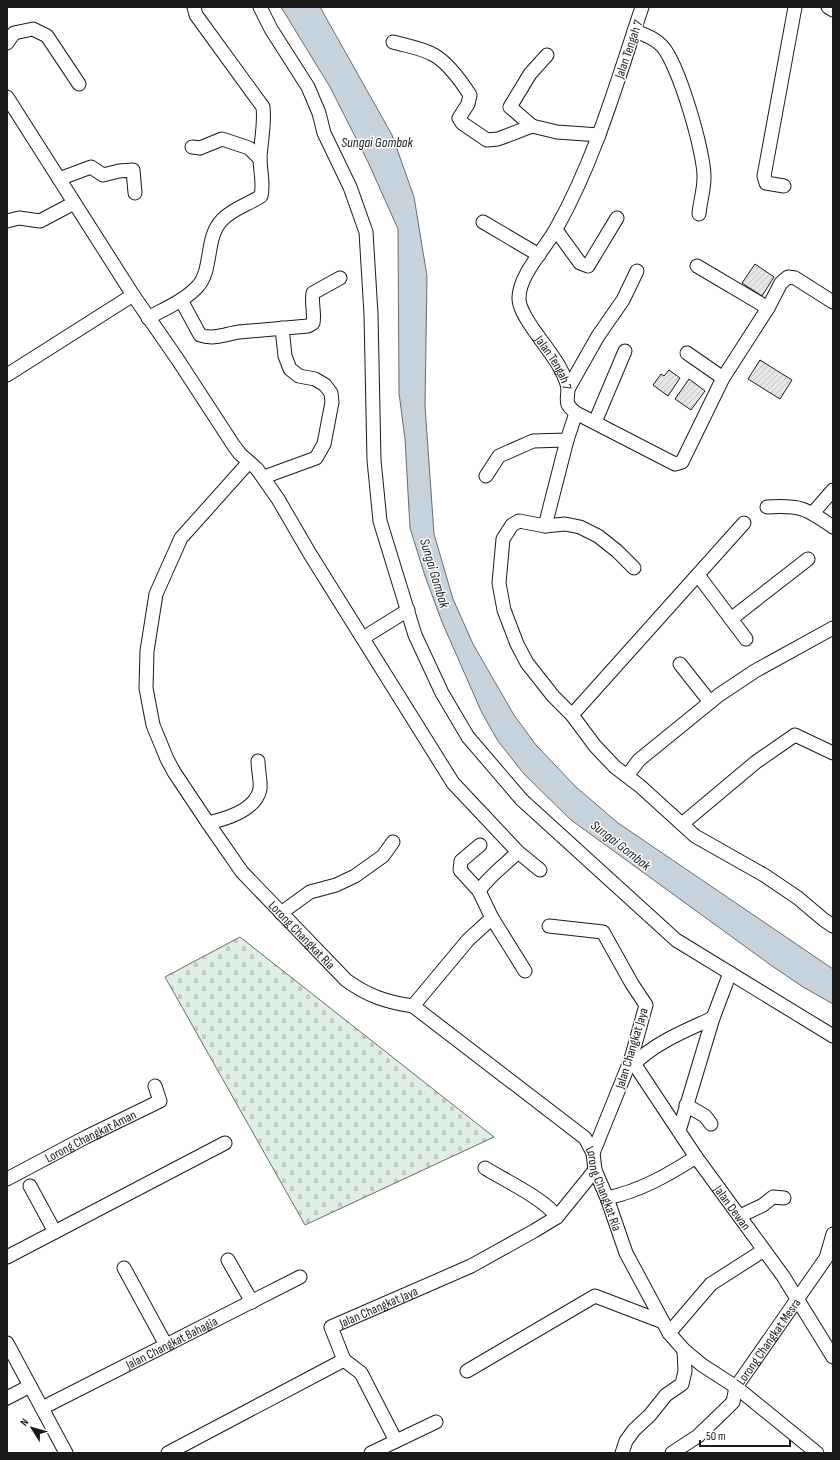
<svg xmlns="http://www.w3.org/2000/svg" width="840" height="1460" font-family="'Sofia Sans Condensed',sans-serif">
  <defs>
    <pattern id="cemetery-stones" width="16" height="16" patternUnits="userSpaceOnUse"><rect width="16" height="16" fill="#e0efe3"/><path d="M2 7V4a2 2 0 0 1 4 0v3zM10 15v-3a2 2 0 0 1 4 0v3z" fill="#c0ccc2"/></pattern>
    <pattern id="building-hatch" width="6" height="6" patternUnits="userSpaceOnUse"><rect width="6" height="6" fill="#e6e6e6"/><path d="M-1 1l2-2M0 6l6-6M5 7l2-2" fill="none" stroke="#c5c5c5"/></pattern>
  </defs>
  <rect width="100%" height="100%" fill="#fff"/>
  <path fill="url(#cemetery-stones)" stroke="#6a6a6a" d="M240 937 494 1137 305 1225 165 977Z"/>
  <path fill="#c6d2dc" stroke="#6a6a6a" d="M281 7H320L392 135 414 197 427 276 425 406 434 534 453 599 473 644 514 715 536 745 576 787 618 823 833 969V1004L803 987 772 966 571 820 524 774 498 741 482 713 442 622 425 576 410 528 405 439 399 393 398 229 368 162 330 87Z"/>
  <g fill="url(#building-hatch)" stroke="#1a1a1a">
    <path d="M755 264 774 277 762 296 742 283Z"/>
    <path d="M760 360 792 380 780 399 748 379Z"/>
    <path d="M669 370 680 378 668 396 653 385 661 374 664 376Z"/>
    <path d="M689 379 705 391 691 410 675 399Z"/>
  </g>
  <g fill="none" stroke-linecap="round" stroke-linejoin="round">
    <g stroke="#1a1a1a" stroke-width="15">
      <g id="minor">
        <path d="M260 7 271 29 308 87 319 113 324 133 350 187 366 232 371 314 374 460 380 521 415 635 442 693 468 737 522 800 676 940 833 1036"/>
        <path id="s1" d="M642 7C617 82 595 160 556 229 545 249 519 275 519 298 518 316 553 352 561 370 564 375 568 385 568 390 567 403 565 404 576 413L675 464 682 462 723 378 768 308 781 283 788 277 795 278 833 302"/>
        <path d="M828 7 833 10"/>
        <path d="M634 31C644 34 654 38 661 45 678 61 705 154 704 178 704 190 700 202 699 214"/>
        <path d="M393 42C407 46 422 48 434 55 448 63 461 81 470 95L468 104 459 118 462 123 487 140 498 139 532 126 557 132 599 135"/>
        <path d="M7 43 14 33 33 29 47 36 79 84"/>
        <path d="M7 97 133 295 178 360 234 446 240 454 257 469 278 499 310 554 453 783 518 852 540 870"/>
        <path d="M532 126 510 107 530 74 547 55"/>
        <path d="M192 147 200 148 222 139 249 148 260 159"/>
        <path d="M59 179 91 167 103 175 119 171 133 170 135 193"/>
        <path d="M784 186 766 183 764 176 795 7"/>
        <path d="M7 221 19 218 40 221 74 203"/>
        <path d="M483 222 539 255"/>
        <path d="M556 230 580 263 588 266 617 218"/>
        <path d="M697 266 768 308"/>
        <path d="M181 300 200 335C214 340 225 334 239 332 262 330 285 328 308 326L313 323C315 313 311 303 313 293L340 278"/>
        <path d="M148 318C164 309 186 300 198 286 213 269 205 237 222 220 232 209 249 204 261 196 264 183 260 171 260 158 261 140 265 124 263 107L196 15 194 7"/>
        <path d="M687 353 723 378"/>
        <path d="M7 375 133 295"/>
        <path d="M568 389 598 336 623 300 637 271"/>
        <path d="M595 422 625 351"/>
        <path id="s2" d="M249 462 181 538 156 594 147 651 146 688 153 725 167 759 174 772 208 823 242 872 346 980C368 996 386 1002 413 1006L585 1138 593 1153 595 1170 607 1198 626 1253 669 1333 684 1350 702 1365 736 1387 817 1453"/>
        <path d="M486 476 499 456 533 441 567 440 576 413"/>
        <path d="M264 477 316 458 324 444 332 402 331 393 325 385 315 379 299 376 290 369 285 356 282 328"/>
        <path d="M767 507C800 505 806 508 833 527"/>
        <path d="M813 513 833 490"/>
        <path d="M545 526 567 440"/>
        <path d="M634 568 617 551 598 536 580 527 565 524 545 526 519 521 512 525 503 539 499 583 504 610 517 644 527 663 553 696 572 715 595 746 615 767 640 786 695 836 764 875 798 898 824 920 833 926"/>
        <path d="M698 575 746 639"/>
        <path d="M731 619 808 559"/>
        <path d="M363 638 408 610"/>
        <path d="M680 664 710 702"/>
        <path d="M572 715 744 523"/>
        <path d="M627 776 639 760 719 695 755 671 833 628"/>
        <path d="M208 823C226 819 256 810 260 789 261 781 258 770 258 761"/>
        <path d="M682 824 756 762 795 735 833 753"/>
        <path d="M480 845 461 861 460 870 479 891 492 918"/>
        <path d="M479 891C488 877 506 864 518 852"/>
        <path d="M281 913 310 892 336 885 355 876 383 856 393 842"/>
        <path d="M549 926 603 932 632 984 646 1005 631 1059 593 1153"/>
        <path d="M413 1006 468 940 492 918 525 971"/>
        <path id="s3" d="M631 1059 696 1157 783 1276 833 1357"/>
        <path d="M634 1064C656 1042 685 1031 713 1018"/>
        <path d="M686 1105 705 1116 711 1124"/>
        <path d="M679 1131 713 1018 730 973"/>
        <path d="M485 1168C504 1180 545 1199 557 1217"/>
        <path id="s4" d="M7 1179 86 1137 160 1101 155 1086"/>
        <path d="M30 1186 55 1232"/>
        <path d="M607 1198C640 1191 668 1175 696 1157"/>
        <path d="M740 1216 763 1205 773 1197 784 1198"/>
        <path d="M7 1257 225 1143"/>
        <path d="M228 1260 252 1302"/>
        <path d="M124 1268 166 1345"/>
        <path d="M669 1333 711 1284 764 1250"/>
        <path d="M7 1343 66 1453"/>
        <path id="s5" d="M344 1360 331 1327 471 1266 534 1231 557 1217 595 1170"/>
        <path d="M344 1360 361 1373 396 1441"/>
        <path d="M467 1371 595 1296 663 1322"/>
        <path d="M7 1398 30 1386"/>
        <path id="s6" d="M42 1408 300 1277"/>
        <path d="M168 1453 344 1360"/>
        <path d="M371 1453 436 1422"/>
        <path d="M622 1453 626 1441 634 1430 650 1415 666 1395 682 1384 685 1371 684 1350"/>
        <path id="s7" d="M672 1453 698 1436 729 1406 733 1402 736 1387 826 1258 833 1234"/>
      </g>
    </g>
    <use href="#minor" stroke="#fff" stroke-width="13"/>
  </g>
  <g text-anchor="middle" stroke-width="3" stroke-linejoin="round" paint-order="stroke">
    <g font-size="13" fill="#1a1a1a" stroke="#fff">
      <text transform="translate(628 49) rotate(-71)" y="5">Jalan Tengah 7</text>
      <text dy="5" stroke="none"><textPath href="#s1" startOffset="392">Jalan Tengah 7</textPath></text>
      <text dy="5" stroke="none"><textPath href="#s2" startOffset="555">Lorong Changkat Ria</textPath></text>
      <text transform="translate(631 1048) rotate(-73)" y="5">Jalan Changkat Jaya</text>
      <text dy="5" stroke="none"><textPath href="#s4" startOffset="94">Lorong Changkat Aman</textPath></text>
      <text dy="5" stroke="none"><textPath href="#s2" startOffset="962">Lorong Changkat Ria</textPath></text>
      <text dy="5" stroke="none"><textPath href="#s3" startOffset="180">Jalan Dewan</textPath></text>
      <text dy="5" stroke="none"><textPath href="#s5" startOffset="87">Jalan Changkat Jaya</textPath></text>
      <text dy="5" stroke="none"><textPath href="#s7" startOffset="151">Lorong Changkat Mesra</textPath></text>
      <text dy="5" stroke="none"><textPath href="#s6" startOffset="145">Jalan Changkat Bahagia</textPath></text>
    </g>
    <g font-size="14" font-style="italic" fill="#1a1a1a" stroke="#fff">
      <text x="377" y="147">Sungai Gombak</text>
      <text transform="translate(435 573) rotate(73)" y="5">Sungai Gombak</text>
      <text transform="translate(621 845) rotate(38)" y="5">Sungai Gombak</text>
    </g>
  </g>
  <rect width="840" height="1460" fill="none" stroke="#1a1a1a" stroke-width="16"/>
  <g transform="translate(32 1428) rotate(307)" stroke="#ffffff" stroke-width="3" paint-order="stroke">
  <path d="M0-3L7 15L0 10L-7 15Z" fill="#1a1a1a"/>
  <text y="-6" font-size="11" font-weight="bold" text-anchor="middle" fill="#1a1a1a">N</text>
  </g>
  <path d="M700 1440v6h90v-6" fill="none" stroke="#1a1a1a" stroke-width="2"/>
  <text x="706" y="1440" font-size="12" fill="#1a1a1a" stroke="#ffffff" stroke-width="3" paint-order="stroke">50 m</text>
</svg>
